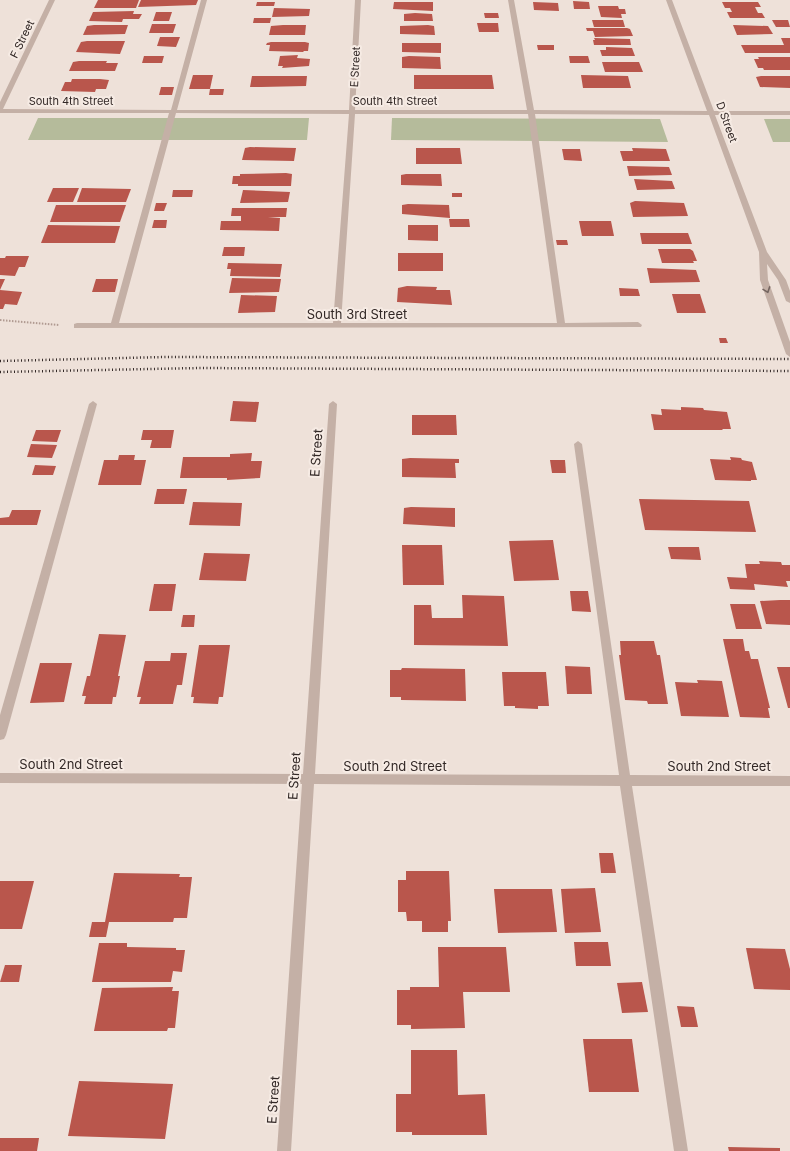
<svg xmlns="http://www.w3.org/2000/svg" width="790" height="1151" font-family="Inter,sans-serif">
  <rect width="100%" height="100%" fill="#eee1d9"/>
  <g fill="#b5bb9b">
    <path d="M38 118H309L307 140H28Z"/>
    <path d="M392 118 660 119 668 142 391 140Z"/>
    <path d="M764 119H790V142H773Z"/>
  </g>
  <g fill="#b9564c">
    <path d="M98 0H139L136 8H94Z"/>
    <path d="M141 0H198L196 5 138 7Z"/>
    <path d="M573 1 589 2 590 9H574Z"/>
    <path d="M257 2H275L274 6H256Z"/>
    <path d="M394 2H433V11L393 9Z"/>
    <path d="M533 2 558 3 559 11 534 10Z"/>
    <path d="M722 2H758L761 7H755L758 13H762L765 18H730L727 12H732L730 8H725Z"/>
    <path d="M598 6H618L619 9H625L626 14H621L622 18 601 17Z"/>
    <path d="M274 8 310 9 309 16 272 17Z"/>
    <path d="M134 11 133 14H142L139 19H123L122 22 89 21 93 12Z"/>
    <path d="M156 12H172L169 21H153Z"/>
    <path d="M415 13 432 14 433 21H404V14Z"/>
    <path d="M484 13H498L499 18H485Z"/>
    <path d="M254 18H271L270 23H253Z"/>
    <path d="M592 20H623L625 27H594Z"/>
    <path d="M772 20H788L790 27H776Z"/>
    <path d="M477 23H498L499 32H479Z"/>
    <path d="M152 24H176L173 33H149Z"/>
    <path d="M94 25H128L125 34 83 35 87 26Z"/>
    <path d="M283 25H306L305 35H269L271 26Z"/>
    <path d="M428 25 434 26 435 35 400 34V26Z"/>
    <path d="M733 25 768 26 773 34 737 35Z"/>
    <path d="M586 28H627L630 29 633 36 595 37 593 31H587Z"/>
    <path d="M160 37H180L176 47 157 46Z"/>
    <path d="M594 38 630 39 631 45H594L593 40H595Z"/>
    <path d="M781 38H790V53H745L741 45H784Z"/>
    <path d="M87 41H125L120 54 76 52 81 42Z"/>
    <path d="M271 42H305L309 43 308 51H304L303 52 269 51 270 45H266L267 43Z"/>
    <path d="M402 43H441V53L402 52Z"/>
    <path d="M537 45H554V50H538Z"/>
    <path d="M606 47 632 48 635 56H602L600 50H606Z"/>
    <path d="M298 55 297 58 310 59 309 66 282 68 283 66H278L280 56Z"/>
    <path d="M144 56H164L162 63H142Z"/>
    <path d="M409 56 440 57 441 69 402 68V57Z"/>
    <path d="M569 56H588L590 63H570Z"/>
    <path d="M758 57H790V70H764L763 68H758L754 59H759Z"/>
    <path d="M79 61H107L106 63H118L115 71H69L73 62Z"/>
    <path d="M602 62H639L643 72H605Z"/>
    <path d="M193 75H213L210 89H189Z"/>
    <path d="M414 75H492L494 89H414Z"/>
    <path d="M581 75 628 76 631 88H583Z"/>
    <path d="M252 76H307L306 86 261 87H250Z"/>
    <path d="M761 76H790V88L760 87 756 77Z"/>
    <path d="M72 79H100L109 80 106 89H96L95 92 61 91 65 82H71Z"/>
    <path d="M161 87H174L172 95H159Z"/>
    <path d="M210 89H224L223 95H209Z"/>
    <path d="M250 147 296 148 294 161 242 160 245 148Z"/>
    <path d="M416 148H460L462 164H416Z"/>
    <path d="M632 148 666 149 670 161H623L620 151H633Z"/>
    <path d="M562 149H580L582 161 564 160Z"/>
    <path d="M627 166 669 167 672 175 629 176Z"/>
    <path d="M286 173 292 174 291 186H238V184H232L233 176H240V174Z"/>
    <path d="M406 174H441L442 186 401 185V175Z"/>
    <path d="M634 179 672 181 675 189 637 190Z"/>
    <path d="M53 188H79L73 202H47Z"/>
    <path d="M82 188 131 189 126 202H77Z"/>
    <path d="M173 190H193L192 197H172Z"/>
    <path d="M243 190 290 192 288 202 240 203Z"/>
    <rect x="452" y="193" width="10" height="4"/>
    <path d="M635 201 684 203 688 216 633 217 630 203Z"/>
    <path d="M156 203H167L164 211H154Z"/>
    <path d="M408 204 449 205 450 218 402 214V205Z"/>
    <path d="M56 205H126L120 222H50Z"/>
    <path d="M232 208H287L286 217H268L280 218 279 231 220 230 221 221H241V216H231Z"/>
    <path d="M449 219H469L470 227H450Z"/>
    <path d="M154 220H167L166 228H152Z"/>
    <path d="M579 221H611L614 236H582Z"/>
    <path d="M48 225 120 226 115 243H41Z"/>
    <path d="M408 225H438V241L408 240Z"/>
    <path d="M640 233H688L692 244H642Z"/>
    <path d="M556 240H567L568 245H557Z"/>
    <path d="M224 247H245L244 256H222Z"/>
    <path d="M658 249H690L693 251 697 261H693L694 263H662Z"/>
    <rect x="398" y="253" width="45" height="18"/>
    <path d="M6 256H29L25 267H19L15 276 0 275V258H5Z"/>
    <path d="M228 263 282 264 280 277 230 276 231 269H227Z"/>
    <path d="M647 268 696 270 700 282 650 283Z"/>
    <path d="M232 278 281 279 279 292 229 293Z"/>
    <path d="M0 279H5L0 290 22 292 17 305 5 304 3 309H0Z"/>
    <path d="M96 279H118L115 292H92Z"/>
    <path d="M407 286 437 287 436 290H450L452 305 397 302 398 288Z"/>
    <path d="M619 288 638 289 640 296H620Z"/>
    <path d="M672 294H700L706 313H677Z"/>
    <path d="M241 295 277 296 275 312 238 313Z"/>
    <path d="M719 338H726L728 343H720Z"/>
    <path d="M233 401 259 402 256 422 230 421Z"/>
    <path d="M681 407 703 408 704 410 727 412 731 429H722L723 430H654L651 414 662 415 661 409 681 410Z"/>
    <path d="M412 415H456L457 435H412Z"/>
    <path d="M36 430H61L57 442 32 441Z"/>
    <path d="M143 430H174L171 448H150L152 440H141Z"/>
    <path d="M31 444 57 445 52 458 27 457Z"/>
    <path d="M252 453 251 461H262L260 478 227 480V478H180L183 457H230V454Z"/>
    <path d="M119 455H135L134 460H146L141 485H98L104 460H118Z"/>
    <path d="M730 457 741 458 742 460 752 462 757 480H751V481L715 480 710 459 731 460Z"/>
    <path d="M410 458 459 459V463H455L456 478 402 477V459Z"/>
    <path d="M550 460H565L566 473H552Z"/>
    <path d="M35 465 56 466 53 475H32Z"/>
    <path d="M157 489H187L184 504H154Z"/>
    <path d="M639 499 749 501 756 532 645 530Z"/>
    <path d="M193 502 242 503 240 526 189 525Z"/>
    <path d="M411 507 455 508V527L403 524 404 508Z"/>
    <path d="M12 510H41L37 525H0V518L9 517Z"/>
    <path d="M553 540 559 580 514 581 509 541Z"/>
    <path d="M402 545H442L444 585H403Z"/>
    <path d="M668 547H699L701 560 671 559Z"/>
    <path d="M204 553 250 554 246 581 199 580Z"/>
    <path d="M759 561 781 562 782 565H790V581H786L788 587 754 584 755 590 730 589 727 577 747 578 745 564H760Z"/>
    <path d="M154 584H176L172 611H149Z"/>
    <path d="M570 591H588L591 612 572 611Z"/>
    <path d="M462 595 504 596 508 646 414 645V605H431L432 618H463Z"/>
    <path d="M780 600H790V625L766 624 760 601Z"/>
    <path d="M730 604H755L762 629H736Z"/>
    <path d="M183 615H195L194 627H181Z"/>
    <path d="M99 634 126 635 118 676H120L116 697H113L112 704H84L86 696H82L87 676H90Z"/>
    <path d="M723 639H743L745 651H749L751 659H758L770 708H768L770 718 740 717Z"/>
    <path d="M620 641H654L657 655H660L668 704H648L647 701 625 700 619 655H621Z"/>
    <path d="M199 645H230L223 697H219L218 704 193 703 194 697H191Z"/>
    <path d="M171 653H187L182 685H177L173 704H139L141 697H137L145 661H170Z"/>
    <path d="M40 663H72L64 702 30 703Z"/>
    <path d="M565 666 590 667 592 694H567Z"/>
    <path d="M777 667H790V708H788Z"/>
    <path d="M402 668 465 669 466 701 401 700V697H390V670H401Z"/>
    <path d="M502 672H546L549 706H538V709L515 708V706H504Z"/>
    <path d="M697 680 722 681 729 717 681 716 675 682 698 683Z"/>
    <path d="M599 853H613L616 873H601Z"/>
    <path d="M406 871H449L451 921H448V932H422V921H407L406 912H398V880H406Z"/>
    <path d="M114 873 180 874 179 877H192L187 918H174L173 922H109L106 937H89L92 922H105Z"/>
    <path d="M0 881H34L22 929H0Z"/>
    <path d="M595 888 601 932 565 933 561 889Z"/>
    <path d="M494 889H552L557 932 498 933Z"/>
    <path d="M574 942H608L611 966H576Z"/>
    <path d="M99 943H127V947L176 948V950H185L182 972 173 971 171 982H92Z"/>
    <path d="M438 947H506L510 992H463L465 1028 411 1029V1025H397V990H410V987H439Z"/>
    <path d="M746 948 785 949 790 969V990L754 989Z"/>
    <path d="M5 965H22L19 982H0Z"/>
    <path d="M642 982 648 1012 622 1013 617 983Z"/>
    <path d="M173 987 172 991H179L175 1028H168L167 1031H94L102 988Z"/>
    <path d="M677 1006 694 1007 698 1027H681Z"/>
    <path d="M583 1039H632L639 1092H589Z"/>
    <path d="M411 1050H457L458 1095 485 1094 487 1135H412V1132H396V1094H411Z"/>
    <path d="M79 1081 173 1084 165 1139 68 1136Z"/>
    <path d="M0 1138H39L37 1151H0Z"/>
    <path d="M728 1147 780 1148V1151H729Z"/>
  </g>
  <g fill="none" stroke-linecap="round" stroke-linejoin="round">
    <path stroke="#b09a91" stroke-width="2" stroke-dasharray="1.5 1.5" stroke-linecap="butt" d="M0 320 59 325"/>
    <g fill="#c4b0a6" fill-rule="evenodd">
      <path d="M49 0H55L3 109 171 110 201 0H207L177 110H349L355 0H361L355 110H527L508 0H514L534 110 707 111 666 0H672L714 111H790V115H715L767 252 786 280 790 291V303L786 301 778 280 767 264 768 280 790 342V357L786 354 760 280 759 252 709 115 535 114 565 323 638 322 642 325 641 327 74 328V324L77 323H111L169 113H0V102ZM176 113 349 114 333 323H119ZM355 114H528L557 323H341Z"/>
      <path d="M93 401 97 404 6 735 4 739 0 740V715L89 404Z"/>
      <path d="M333 401 337 404 315 774 619 775 574 444 578 441 582 444 630 775 790 776V786H632L688 1151H674L620 786 314 784 291 1151H277L302 784 0 783V773L303 774 329 404Z"/>
    </g>
    <g stroke="#322826" stroke-width="2.5" stroke-dasharray="1 2.5" stroke-linecap="butt">
      <path d="M0 361 165 357 790 359"/>
      <path d="M0 372 200 368 790 371"/>
    </g>
  </g>
  <defs><path id="oneway-chevron" d="M-2-3.5L2.5 0L-2 3.5" fill="none" stroke-width="1.6" stroke-linecap="round" stroke-linejoin="round"/></defs>
  <use stroke="#746560" href="#oneway-chevron" transform="translate(767 290) rotate(70)"/>
  <g text-anchor="middle" stroke-width="4" stroke-linejoin="round" paint-order="stroke">
    <g font-size="11" fill="#322826" stroke="#f6ebe4">
      <text transform="translate(22 39) rotate(-64)" y="4">F Street</text>
      <text transform="translate(355 67) rotate(-87)" y="4">E Street</text>
      <text x="71" y="105">South 4th Street</text>
      <text x="395" y="105">South 4th Street</text>
      <text transform="translate(727 122) rotate(70)" y="4">D Street</text>
    </g>
    <g font-size="13" fill="#322826" stroke="#f6ebe4">
      <text x="357" y="319">South 3rd Street</text>
      <text transform="translate(316 453) rotate(-86)" y="5">E Street</text>
      <text x="71" y="769">South 2nd Street</text>
      <text x="395" y="771">South 2nd Street</text>
      <text x="719" y="771">South 2nd Street</text>
      <text transform="translate(294 776) rotate(-86)" y="5">E Street</text>
      <text transform="translate(273 1100) rotate(-86)" y="5">E Street</text>
    </g>
  </g>
</svg>
